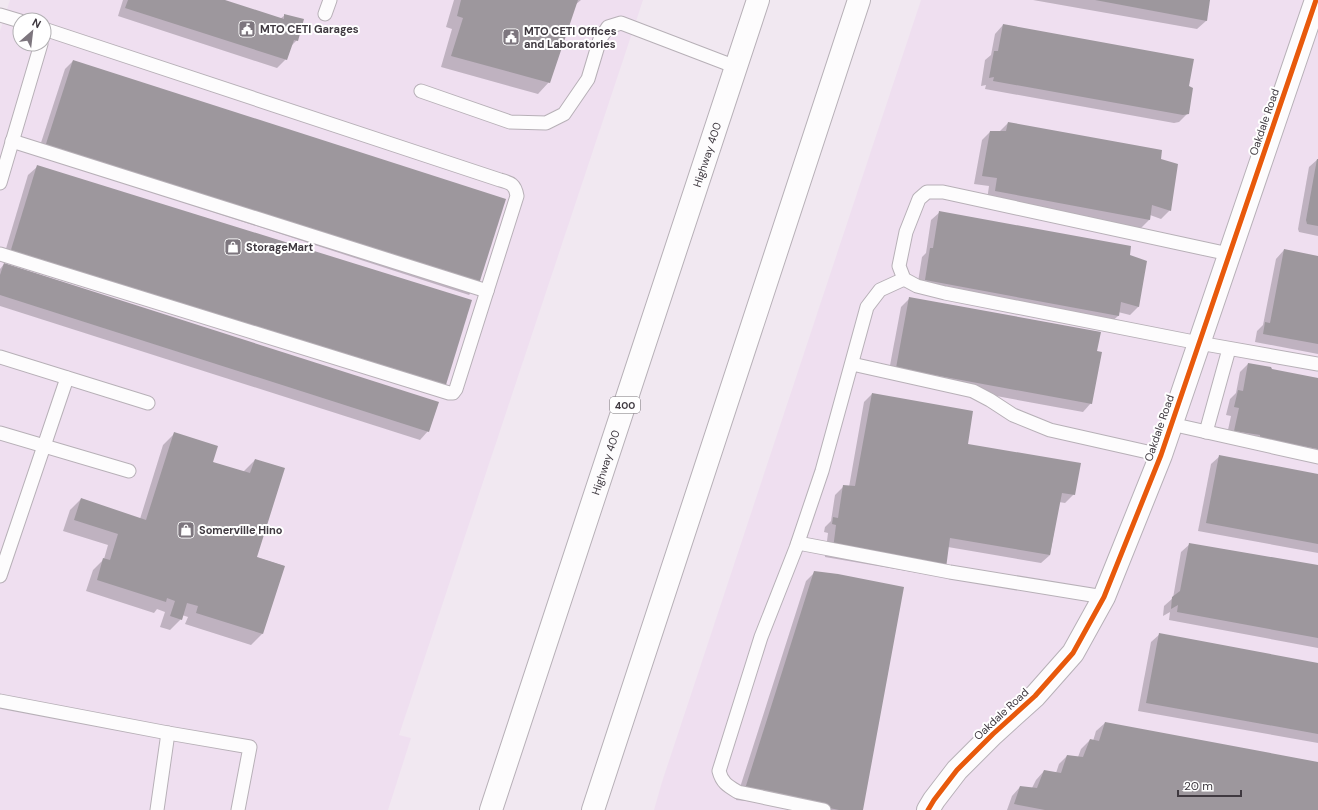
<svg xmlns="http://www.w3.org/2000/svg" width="1318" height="810" font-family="'DM Sans',sans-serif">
  <rect width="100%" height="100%" fill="#f1e8f1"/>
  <g fill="#efdff0" fill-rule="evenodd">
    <path d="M10 0H643L399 735 411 738 388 810H0V31ZM20 20H44V44H20Z"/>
    <path d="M921 0H1318V810H654L662 782Z"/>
  </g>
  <g fill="#0003">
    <path d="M123 0H222L280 19 285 15 297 40 290 47 286 59 277 68 118 16Z"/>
    <path d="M454 0H581L575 5 549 82 538 94 441 67 452 29 446 27Z"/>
    <path d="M1033 0H1209L1206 21 1197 29Z"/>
    <path d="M1003 25 1188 113 1179 122 1174 123 985 89 986 85 981 86 985 60 991 55 995 34Z"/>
    <path d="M73 61 477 286 469 295 37 155 65 69Z"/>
    <path d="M1008 123 1160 159 1170 210 1161 219 1150 215 1149 220 1141 228 987 200 989 186 974 184 982 140 990 132H999Z"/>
    <path d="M1318 159V236L1299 232 1298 229 1309 167Z"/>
    <path d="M37 167 435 395 2 262 28 175Z"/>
    <path d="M940 212 1139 306 1130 315 1118 312V316L1109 324 917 288 922 257 926 253 931 220Z"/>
    <path d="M1284 250 1318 257V354L1255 342 1257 331 1263 325 1276 259Z"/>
    <path d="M4 264 428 431 420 440 0 306V269Z"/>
    <path d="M910 298 1096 352 1091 403 1083 412 888 376 901 307Z"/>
    <path d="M1248 364 1272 370 1318 379V459L1226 439 1231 416 1226 415 1230 399 1236 393 1240 372Z"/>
    <path d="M872 394 966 445 1074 494 1065 503 1059 502 1050 555 1041 563 948 547 945 568 936 576 825 557 828 533 824 532 825 527 831 521 835 495 844 486 849 487 864 402Z"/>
    <path d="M174 434 211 462 243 472 255 460 256 557 284 566 262 634 251 645 185 624 188 617 182 615 181 619 170 630 160 627 165 612 157 609 154 613 86 591 93 570 104 559 108 545 63 531 70 510 81 499 140 519 163 445Z"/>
    <path d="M1220 456 1318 475V553L1198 531 1211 464Z"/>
    <path d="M1190 544 1318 566V648L1169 620 1170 612 1163 616 1164 606 1173 598 1181 552Z"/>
    <path d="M815 572 862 810H788V805L736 800 806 581Z"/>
    <path d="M1160 634 1318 664V743L1138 711 1151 642Z"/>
    <path d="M1105 723 1318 763V810H1007L1012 796 1020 787 1032 788 1036 780 1044 771 1056 773 1059 764 1067 756 1078 757 1081 749 1090 740 1093 741 1096 731Z"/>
  </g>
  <g fill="#9d979d">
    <path d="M128 0H225L284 19V14L304 19 298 41 294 40 287 60 125 8Z"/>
    <path d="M461 0H578L550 83 451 56 463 18 457 16Z"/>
    <path d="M1095 0H1210L1207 21Z"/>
    <path d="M1003 24 1194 59 1189 86 1193 88 1189 114 1183 115 993 81 994 77 989 78 994 51H998Z"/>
    <path d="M73 60 506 199 478 287 45 147Z"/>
    <path d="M1008 122 1162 150 1161 159 1178 164 1171 211 1152 205 1150 220 995 191 997 178 982 176 990 131H1006Z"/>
    <path d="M1317 159H1318V226L1307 224 1306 220Z"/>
    <path d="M37 165 472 300 445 388 10 253Z"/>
    <path d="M939 211 1131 246 1130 255 1147 261 1139 307 1121 302 1119 316 925 280 930 248H933Z"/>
    <path d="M1284 249 1318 256V344L1263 334 1265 322 1270 323Z"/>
    <path d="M4 263 439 402 429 432 0 295V275Z"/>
    <path d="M909 297 1101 332 1097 351 1102 352 1092 404 896 368Z"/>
    <path d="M1248 363 1271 367 1272 369 1318 378V449L1260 438V435L1234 431 1239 408 1234 407 1238 390 1243 391Z"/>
    <path d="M872 393 973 411 968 444 1081 463 1075 495 1062 493 1050 555 950 538 946 568 833 549 836 525 832 524 833 517 838 518 843 485 855 486Z"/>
    <path d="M174 432 218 446 213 462 250 473 255 459 285 468 257 557 285 566 263 634 196 613 198 606 187 603 182 620 170 616 175 601 167 598 166 602 97 580 103 558 110 560 118 534 74 520 81 498 146 520Z"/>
    <path d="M1219 455 1318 474V544L1206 523Z"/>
    <path d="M1189 543 1318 565V638L1177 612 1178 605 1171 609 1172 597 1180 591Z"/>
    <path d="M814 571 838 574 904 587 863 810H839L796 801V797L744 792Z"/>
    <path d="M1159 633 1318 663V734L1146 703Z"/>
    <path d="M1105 722 1318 762V810H1045L1014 804 1020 786 1037 788 1044 770 1061 773 1067 755 1083 757 1090 739 1099 741Z"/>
  </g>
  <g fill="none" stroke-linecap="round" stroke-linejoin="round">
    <g stroke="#b7b0b7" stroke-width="15">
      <g id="service">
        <path d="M325 14 330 0"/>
        <path d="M0 15 20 21"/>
        <path d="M421 91 510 122 546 123 564 114 588 79 600 39 608 27 621 23 736 67"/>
        <path d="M12 141 487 291"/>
        <path d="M0 183 41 44"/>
        <path d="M0 254 449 393H453L456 389 517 196C515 184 511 183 500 180L44 29"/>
        <path d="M1229 254 943 192H927L919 199 906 232 899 266 904 279 917 286 945 293 1199 343 1318 364"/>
        <path d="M0 357 148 403"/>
        <path d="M852 364 973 391 990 400 1013 415 1050 430 1161 455"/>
        <path d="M1171 424 1318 457"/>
        <path d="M1206 432 1229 349"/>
        <path d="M0 433 129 471"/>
        <path d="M798 543 950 572 1104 597"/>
        <path d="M0 576 67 378"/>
        <path d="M0 701 168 733 250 747 238 810"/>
        <path d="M157 810 168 733"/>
        <path d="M824 810 738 792C728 786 722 783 719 771L761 637 796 548 822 471 867 307 880 290 904 279"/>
      </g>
    </g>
    <g stroke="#b7b0b7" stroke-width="24">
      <path id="tertiary" d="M928 810 934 800 957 770 993 734 1035 696 1073 653 1104 597 1161 455 1316 0"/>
    </g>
    <g stroke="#b7b0b7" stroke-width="24">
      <g id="motorway">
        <path id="s1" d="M491 810 758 0"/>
        <path d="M593 810 859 0"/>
      </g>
    </g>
    <use href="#service" stroke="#fdfcfd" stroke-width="13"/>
    <use href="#tertiary" stroke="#fdfcfd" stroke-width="22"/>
    <use href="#motorway" stroke="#fdfcfd" stroke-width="22"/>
    <g stroke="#fff" stroke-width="8">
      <path id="cycleway" d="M928 810 934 800 957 770 993 734 1035 696 1073 653 1104 597 1161 455 1316 0"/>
    </g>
    <use href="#cycleway" stroke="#e8590c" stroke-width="5"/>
  </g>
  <defs>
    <g id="civic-square" transform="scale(0.9)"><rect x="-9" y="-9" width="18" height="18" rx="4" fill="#7d767e" stroke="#fff"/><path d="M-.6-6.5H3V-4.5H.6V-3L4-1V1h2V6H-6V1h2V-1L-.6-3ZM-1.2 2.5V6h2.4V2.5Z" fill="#fff"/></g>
    <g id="shop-square" transform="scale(0.9)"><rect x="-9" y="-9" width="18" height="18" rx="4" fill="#7d767e" stroke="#fff"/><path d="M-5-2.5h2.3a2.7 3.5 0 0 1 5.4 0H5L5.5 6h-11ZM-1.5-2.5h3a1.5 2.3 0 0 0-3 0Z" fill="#fff"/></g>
  </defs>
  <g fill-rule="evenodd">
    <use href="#civic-square" x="247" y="29"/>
    <use href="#civic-square" x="511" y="37"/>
    <use href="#shop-square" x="233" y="247"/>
    <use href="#shop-square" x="186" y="530"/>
  </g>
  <g text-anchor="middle" stroke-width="4" stroke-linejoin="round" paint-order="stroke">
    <rect fill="#fff" stroke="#797479" stroke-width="1" x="610" y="397" width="30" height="16" rx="3"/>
    <g font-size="10" font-weight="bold" fill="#3f3940">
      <text x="625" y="409">400</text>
    </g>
    <g font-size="11" font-weight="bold" fill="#3f3940" stroke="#fff" text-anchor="start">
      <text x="260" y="33">MTO CETI Garages</text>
      <text x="524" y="35">MTO CETI Offices<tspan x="524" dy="13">and Laboratories</tspan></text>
      <text x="246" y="251">StorageMart</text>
      <text x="199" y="534">Somerville Hino</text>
    </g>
    <g font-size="11" fill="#3f3940" stroke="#fff">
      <text transform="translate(1264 122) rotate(-71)" y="4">Oakdale Road</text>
      <text dy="4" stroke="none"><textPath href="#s1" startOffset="690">Highway 400</textPath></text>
      <text transform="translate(1159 428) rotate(-71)" y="4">Oakdale Road</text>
      <text dy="4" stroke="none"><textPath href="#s1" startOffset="366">Highway 400</textPath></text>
      <text transform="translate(1001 714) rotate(-43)" y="4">Oakdale Road</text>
    </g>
  </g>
  <g transform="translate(32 32) rotate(28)"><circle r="19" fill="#ffffff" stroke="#b2b0b3"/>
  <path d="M0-3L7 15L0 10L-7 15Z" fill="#7d767e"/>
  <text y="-6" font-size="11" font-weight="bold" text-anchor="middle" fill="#3f3940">N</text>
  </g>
  <path d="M1178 790v6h63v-6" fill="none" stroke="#3f3940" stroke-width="2"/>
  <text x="1184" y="790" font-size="12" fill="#3f3940" stroke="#ffffff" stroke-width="3" paint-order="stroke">20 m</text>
</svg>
